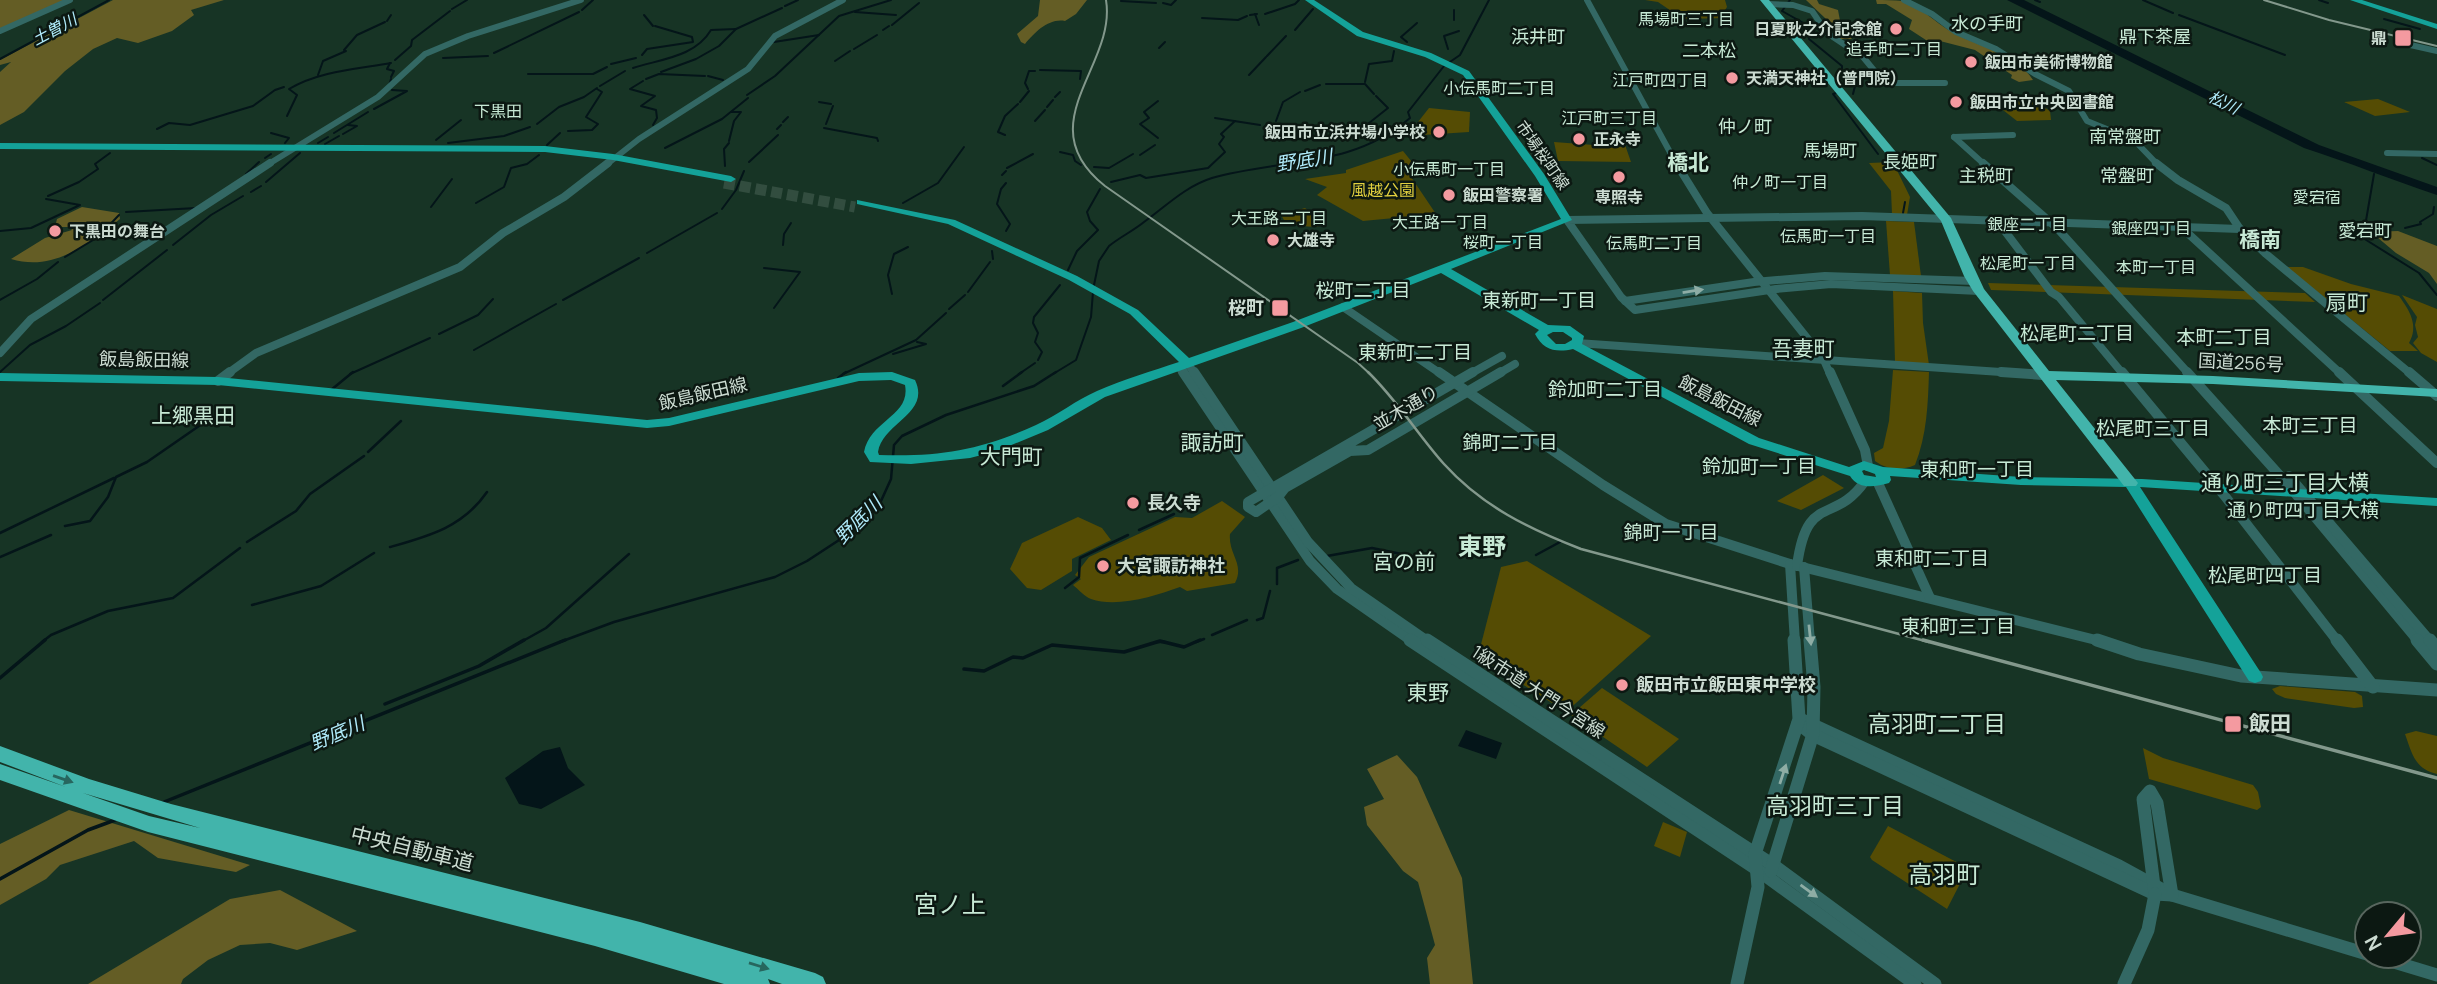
<svg xmlns="http://www.w3.org/2000/svg" width="2437" height="984" font-family="Manrope,'Noto Sans JP',sans-serif">
  <rect width="100%" height="100%" fill="#173425"/>
  <g fill="#554c04">
    <path d="M1645 0H1725L1727 7 1723 13 1727 18 1683 19 1658 2Z"/>
    <path d="M1989 99H2031L2050 111 2051 120 2017 121Z"/>
    <path d="M2378 99 2410 112 2375 116 2344 102Z"/>
    <path d="M1429 108 1470 112 1469 132 1407 136Z"/>
    <path d="M1623 139 1631 162 1558 161 1554 142 1621 147 1618 140Z"/>
    <path d="M1403 151 1416 167 1405 168 1436 214 1363 221 1317 195 1327 187 1305 179 1346 173V170Z"/>
    <path d="M1893 162 1910 197 1907 215 1892 214 1891 191 1869 163Z"/>
    <path d="M1305 208 1315 216 1320 226C1308 229 1300 223 1287 225L1281 215Z"/>
    <path d="M1886 221 1914 222 1921 276 1890 275Z"/>
    <path d="M2287 267H2303L2351 284 2399 296C2410 311 2419 326 2409 343L2418 351H2390Z"/>
    <path d="M1988 283 2305 293 2315 302 1991 290Z"/>
    <path d="M1893 291 1922 293 1923 323 1929 365 1895 362Z"/>
    <path d="M2402 295 2437 309V362L2421 353 2413 343 2418 337 2415 325 2417 317Z"/>
    <path d="M1893 370 1929 372C1928 404 1927 435 1915 465 1901 471 1887 470 1875 461L1874 453 1883 448 1889 421Z"/>
    <path d="M1823 475 1844 488 1801 510 1777 501Z"/>
    <path d="M1222 501 1245 517 1230 534C1228 554 1245 564 1235 583L1187 591 1180 587C1155 596 1117 608 1091 599 1085 597 1078 589 1073 585L1081 579 1075 575 1089 557 1175 517 1192 518Z"/>
    <path d="M1078 517 1102 528 1111 540 1072 559V571L1041 590 1027 588 1010 569 1022 543Z"/>
    <path d="M1527 561 1651 636 1566 712 1478 656 1501 567Z"/>
    <path d="M2280 686 2355 692 2362 696 2363 707 2354 708 2285 698 2276 694 2272 689Z"/>
    <path d="M1602 688 1679 739 1647 767 1571 715Z"/>
    <path d="M2416 731 2437 736V774C2415 769 2412 754 2405 734Z"/>
    <path d="M2143 748 2163 758 2253 785 2258 792 2261 807 2257 810 2149 779Z"/>
    <path d="M1663 822 1687 832 1680 857 1654 846Z"/>
    <path d="M1888 826 1964 866 1966 872 1947 909 1872 860 1870 857Z"/>
  </g>
  <g fill="#645d25">
    <path d="M0 0H65L0 29Z"/>
    <path d="M113 0H224L191 10 194 15 172 31 138 43 117 38 93 49 65 71 24 112 0 125V72L11 62 0 65V60Z"/>
    <path d="M1040 0H1087L1076 14 1065 21C1049 18 1035 32 1025 44L1021 42 1017 34 1038 16Z"/>
    <path d="M1806 0H1817L1819 4 1838 10 1841 26 1852 39H1840L1825 18Z"/>
    <path d="M1876 0C1884 0 1895 0 1903 1 1920 6 1930 18 1944 27 1971 46 2015 51 2033 80L2019 82 2011 78 2012 75 1975 50 1940 41 1929 42 1909 29 1912 20 1886 4H1877Z"/>
    <path d="M82 207 119 213 120 219C88 244 54 272 11 259L45 238 72 230 70 227H55L57 219Z"/>
    <path d="M2398 231 2437 246V284L2429 273 2396 253 2371 232Z"/>
    <path d="M1397 755 1417 777 1462 878 1473 984H1430L1427 958 1435 945 1418 882 1403 871 1367 825 1364 807 1384 799 1367 769Z"/>
    <path d="M69 810 250 865 236 872 158 858 134 841 60 865 46 879 0 905V844Z"/>
    <path d="M280 890 357 931 297 950 270 943 240 945 208 960 183 979 181 984H88L230 899Z"/>
  </g>
  <g fill="#041519">
    <path d="M2007 0H2024L2319 145 2437 187V195C2392 180 2348 162 2304 148Z"/>
    <path d="M1466 730 1502 743 1496 759 1458 746Z"/>
    <path d="M560 747 568 768 585 785 541 809 519 804 505 778 543 751Z"/>
  </g>
  <g fill="none" stroke-linecap="round" stroke-linejoin="round">
    <g stroke="#041519" stroke-width="2">
      <path d="M1790 0 1782 11 1807 25 1809 39 1842 66V75L1855 86 1853 94"/>
      <path d="M2035 0 2040 2"/>
      <path d="M2143 0 2173 13"/>
      <path d="M2319 0 2328 3"/>
      <path d="M1121 1 1156 3"/>
      <path d="M1163 3 1171 5 1176 0"/>
      <path d="M785 6 798 0"/>
      <path d="M452 9 467 0"/>
      <path d="M582 10 593 0"/>
      <path d="M1454 10V20"/>
      <path d="M855 12 896 15"/>
      <path d="M1255 14 1259 25"/>
      <path d="M1265 14 1295 4 1299 0"/>
      <path d="M644 15 653 26"/>
      <path d="M1250 15 1257 14"/>
      <path d="M2179 15 2285 55"/>
      <path d="M1202 18 1238 20 1247 16"/>
      <path d="M2384 19 2420 29"/>
      <path d="M387 21 391 15"/>
      <path d="M892 25 919 3"/>
      <path d="M883 30 889 26"/>
      <path d="M1295 30 1313 9"/>
      <path d="M774 42 819 35"/>
      <path d="M1407 42 1401 37 1417 23"/>
      <path d="M1159 48 1165 42"/>
      <path d="M854 49 877 35"/>
      <path d="M1448 49 1444 36 1459 31"/>
      <path d="M344 50 357 35 385 22"/>
      <path d="M494 53 579 12"/>
      <path d="M642 55 647 49 693 42 692 37 655 26"/>
      <path d="M1267 56 1286 36"/>
      <path d="M443 58 488 56"/>
      <path d="M0 59 109 0"/>
      <path d="M395 60 411 46 412 40 450 11"/>
      <path d="M835 61 850 51"/>
      <path d="M390 63 387 69 394 71 391 77"/>
      <path d="M611 64 636 58"/>
      <path d="M633 68C661 59 695 57 711 30L736 29"/>
      <path d="M1040 70 1081 71 1080 79"/>
      <path d="M661 72 696 59 719 46 736 29 782 8"/>
      <path d="M528 74H593L607 67"/>
      <path d="M318 75 323 61 346 51"/>
      <path d="M1249 75 1266 57"/>
      <path d="M708 76 723 80"/>
      <path d="M646 79 659 74 705 76"/>
      <path d="M643 81 630 89 655 96 641 106 656 110 657 118 653 125"/>
      <path d="M1365 82 1369 64 1392 61 1394 51"/>
      <path d="M1326 84H1365L1374 94"/>
      <path d="M389 86 391 79"/>
      <path d="M600 86 625 71"/>
      <path d="M1028 89 1025 83 1029 71H1035"/>
      <path d="M1305 91 1320 85"/>
      <path d="M1836 93 1833 94 1878 154"/>
      <path d="M747 95 775 76 839 16 891 0"/>
      <path d="M1055 97 1060 92"/>
      <path d="M1158 101 1144 112 1149 118 1140 124 1158 138"/>
      <path d="M819 102 831 104"/>
      <path d="M1020 102 1029 91"/>
      <path d="M1047 107 1053 100"/>
      <path d="M374 109 407 91 392 90"/>
      <path d="M287 116 297 95 289 89C319 71 357 69 391 63"/>
      <path d="M1215 118 1260 125"/>
      <path d="M1035 121 1045 110"/>
      <path d="M1276 121 1283 102 1300 92"/>
      <path d="M783 122 788 117"/>
      <path d="M537 124 559 107 584 97 597 88"/>
      <path d="M826 124 833 106"/>
      <path d="M824 128 877 138 878 141"/>
      <path d="M157 129 169 123 190 125 253 106 275 90 284 87"/>
      <path d="M777 129 781 125"/>
      <path d="M568 131 592 130 598 124 586 117 602 92 597 89"/>
      <path d="M271 133 289 138 285 143"/>
      <path d="M334 133 368 112"/>
      <path d="M343 134 357 126 348 125"/>
      <path d="M1005 135 998 132 1005 116 1018 104"/>
      <path d="M1355 139 1364 127 1388 108 1376 96"/>
      <path d="M436 140 461 120"/>
      <path d="M729 141 734 121 741 112H731"/>
      <path d="M318 143 328 137"/>
      <path d="M448 143 504 136 530 127"/>
      <path d="M325 144 339 136"/>
      <path d="M547 145 560 133"/>
      <path d="M665 148 722 119 748 98"/>
      <path d="M1060 152 1073 155 1075 161 1081 165"/>
      <path d="M1140 155 1155 145"/>
      <path d="M265 158 271 154"/>
      <path d="M2422 158 2437 165"/>
      <path d="M749 162 778 135"/>
      <path d="M725 166 724 149 729 143"/>
      <path d="M1094 167 1109 168 1133 154"/>
      <path d="M1007 168 1033 154"/>
      <path d="M246 174 259 162"/>
      <path d="M2374 174 2363 238 2419 273 2437 295"/>
      <path d="M1002 175 1006 171"/>
      <path d="M266 182 300 153"/>
      <path d="M1111 182 1140 175 1146 178 1208 168 1225 152 1219 144 1224 137 1221 134 1235 121"/>
      <path d="M1006 183 1001 189 997 204 1010 224 1006 231"/>
      <path d="M251 192 261 186"/>
      <path d="M48 196 79 182 98 169 95 164 110 153"/>
      <path d="M476 203 504 187 511 168 527 164 539 155"/>
      <path d="M903 203 938 183 964 147"/>
      <path d="M431 207 452 179"/>
      <path d="M722 209 736 190 744 171"/>
      <path d="M126 212 196 208"/>
      <path d="M1903 213 1905 202"/>
      <path d="M2405 228 2421 224 2420 222 2433 214 2434 207"/>
      <path d="M0 231 31 228 80 205 46 199"/>
      <path d="M173 245 211 215 243 196"/>
      <path d="M783 245 784 234 791 223"/>
      <path d="M992 251 993 259"/>
      <path d="M647 253 717 213"/>
      <path d="M65 257 98 237 119 215"/>
      <path d="M764 268 800 272 774 308"/>
      <path d="M1068 270 1077 251 1098 230 1090 221 1087 212 1100 189"/>
      <path d="M1094 285 1099 261 1109 246C1120 237 1133 231 1144 222 1166 206 1186 186 1212 178 1282 158 1351 169 1410 118L1408 112 1444 66 1460 55 1489 0"/>
      <path d="M968 292 990 262"/>
      <path d="M892 294 888 275 894 254 908 247"/>
      <path d="M0 300 37 279 58 262"/>
      <path d="M103 300 167 250"/>
      <path d="M563 300 639 258"/>
      <path d="M949 309 965 295"/>
      <path d="M439 334 478 315 493 299"/>
      <path d="M474 350 556 304"/>
      <path d="M893 354 926 344 917 342"/>
      <path d="M1038 360 1042 352 1035 342 1038 333 1033 323 1034 317 1060 285"/>
      <path d="M0 372 30 345 66 326 100 303"/>
      <path d="M350 374 430 338"/>
      <path d="M843 374 916 340 946 313"/>
      <path d="M1019 374 1035 363"/>
      <path d="M1053 374 1076 360 1091 317 1093 292"/>
    </g>
    <g stroke="#041519" stroke-width="2.5">
      <path d="M838 378 846 372"/>
      <path d="M1003 386 1022 372"/>
      <path d="M331 390 353 372"/>
      <path d="M368 452 401 421"/>
      <path d="M65 526 90 521 108 497 116 477 147 462 199 426"/>
      <path d="M1139 530 1174 514"/>
      <path d="M0 533 114 478"/>
      <path d="M247 542 296 511 310 494 364 456"/>
      <path d="M390 547C429 536 463 527 487 492"/>
      <path d="M1536 555 1560 542"/>
      <path d="M1327 556 1372 548 1416 557"/>
      <path d="M0 557 51 535"/>
      <path d="M1277 584V568L1298 560"/>
      <path d="M1065 588 1079 577 1080 558 1128 535"/>
      <path d="M252 605 321 586 374 553"/>
      <path d="M1257 620 1263 618 1270 591"/>
      <path d="M1212 635 1247 620"/>
      <path d="M42 642 51 635 108 611 173 598 240 548"/>
      <path d="M521 642 546 628 629 554"/>
      <path d="M560 642 614 622 775 577 807 561 859 527 881 501 891 479 894 445 902 436 946 415 1034 386 1056 372"/>
      <path d="M1156 642H1165"/>
      <path d="M1196 642 1204 639"/>
    </g>
    <g stroke="#041519" stroke-width="3.5">
      <path d="M964 669 984 671 1013 657 1023 658 1052 645 1124 652 1160 641 1184 647 1200 640"/>
      <path d="M0 678 45 640"/>
      <path d="M385 704 479 666 524 640"/>
      <path d="M164 802 565 640"/>
      <path d="M0 879 88 830 115 820"/>
    </g>
    <path stroke="#324d3f" stroke-width="11" stroke-dasharray="11 5" stroke-linecap="butt" d="M724 183 855 207"/>
    <g stroke="#336864" stroke-width="6">
      <path d="M1587 0 1677 165"/>
      <path d="M1904 0 1932 14 1956 32 1996 49 2035 74 2069 91 2087 121 2134 140 2158 165"/>
      <path d="M1768 4 1793 5 1812 11 1827 33 1863 57 1882 80 1897 83H1945"/>
      <path d="M0 31 70 0"/>
      <path d="M2406 44 2437 51"/>
      <path d="M1954 137 1985 165"/>
      <path d="M1954 137 2013 135"/>
      <path d="M2387 153 2437 154"/>
      <path d="M267 165 378 97 425 54 468 36 581 0"/>
      <path d="M606 165 639 139 748 69 775 36 843 0"/>
    </g>
    <g stroke="#336864" stroke-width="8">
      <path d="M1676 163 1707 213 1823 358 1830 374"/>
      <path d="M1983 163 2057 228 2189 374"/>
      <path d="M2156 163 2178 180 2226 208 2240 229 2266 254 2411 374"/>
      <path d="M1998 222 2051 292 2059 297 2123 374"/>
      <path d="M2181 227 2341 374"/>
      <path d="M1979 291 1831 284 1776 289 1635 310 1621 297 1567 220 1862 216 2240 229"/>
      <path d="M1625 301 1754 282 1825 276 1974 281"/>
      <path d="M1343 307 1441 374"/>
      <path d="M1577 343 2030 374"/>
      <path d="M0 353 31 319 270 163"/>
      <path d="M1188 364 1195 374"/>
      <path d="M1179 367 1184 374"/>
      <path d="M227 374 256 353 460 267 503 233 564 197 608 163"/>
      <path d="M1470 374 1502 356"/>
      <path d="M1498 374 1515 364"/>
    </g>
    <g stroke="#336864" stroke-width="10">
      <path d="M1183 372 1310 561 1337 589 1413 642"/>
      <path d="M1194 372 1308 542 1351 588 1429 642"/>
      <path d="M1439 372 1603 485 1666 524 1790 564 2104 642"/>
      <path d="M1473 372 1248 502V507L1256 512 1278 497 1285 488 1350 451 1368 450 1501 372"/>
      <path d="M1830 372 1865 450 1868 466"/>
      <path d="M2001 372 2043 375"/>
      <path d="M2122 372 2224 495 2338 642"/>
      <path d="M2187 372 2290 487 2419 642"/>
      <path d="M2339 372 2437 463"/>
      <path d="M2409 372 2437 396"/>
      <path d="M218 381 230 372"/>
      <path d="M2289 476 2431 642"/>
      <path d="M1878 483 1930 598"/>
      <path d="M1790 564 1795 642"/>
      <path d="M1797 566C1807 491 1834 526 1865 481"/>
      <path d="M1804 567 1810 642"/>
    </g>
    <g stroke="#336864" stroke-width="13">
      <path d="M1410 640 1755 868 1915 984"/>
      <path d="M1427 640 1773 865 1935 984"/>
      <path d="M2097 640 2139 654 2241 676 2437 690"/>
      <path d="M2337 640 2373 687"/>
      <path d="M2417 640 2437 664"/>
      <path d="M2430 640 2437 649"/>
      <path d="M1802 720 2119 866 2172 895 2367 954"/>
      <path d="M1798 723 1813 735 2155 894"/>
      <path d="M2150 791 2157 803 2172 895 2155 894 2143 799Z"/>
      <path d="M1771 871 1813 734 1814 687 1810 640"/>
      <path d="M2374 956 2437 975"/>
      <path d="M1737 984 1758 887 1755 854 1799 719 1794 640"/>
      <path d="M2124 984 2148 930 2155 894"/>
    </g>
    <g fill="#14a299" fill-rule="evenodd">
      <path d="M1305 0H1314L1363 32 1431 53 1469 71 1544 174 1572 220 1451 269 1548 325 1570 326 1584 336 1582 344 1759 438 1849 467 1864 461 1883 467 2021 477 2142 479 2437 498V506L2140 487 2261 673 2263 677 2261 681 2255 683 2249 681 2126 487 2021 485 1890 476 1891 480 1889 483C1875 487 1859 490 1850 476L1749 444 1573 349C1556 353 1543 350 1535 334L1539 330 1441 273 1301 328 1105 397 1048 430 997 451 970 458 911 464 870 462 864 452C870 420 911 416 905 385L891 380 859 381 669 426 647 428 218 385 0 381V373L218 377 647 420 669 418 859 373 892 372 915 380C931 414 883 422 878 452L879 455C940 457 981 450 1036 425 1058 415 1076 400 1097 391 1124 379 1152 371 1179 362L1130 314 1069 280 948 224 857 204V200L955 220 1077 276 1138 310 1189 358 1293 322 1561 219 1535 176 1463 75 1425 57 1357 36ZM1553 332H1563L1572 338V340L1565 344H1556L1547 335ZM1864 470 1875 474 1876 477 1864 475 1862 471Z"/>
      <path d="M2350 0H2362L2437 24V29Z"/>
      <path d="M0 143 545 146 613 154 731 176 736 179 731 182 613 160 545 152 0 149Z"/>
    </g>
    <g fill="#42b4ab" fill-rule="evenodd">
      <path d="M1760 0H1769L1951 218 1984 289 2049 371 2213 376 2437 389V397L2213 384 2056 380 2138 483 2136 486H2124L1973 291 1964 276 1941 221Z"/>
      <path d="M0 746 89 779 171 804 640 922 815 973 823 977 826 984H782L768 979 770 984H724L595 946 148 832 0 780V764L66 787 0 762ZM83 793 200 828 149 816Z"/>
    </g>
    <g stroke="#83988c" stroke-width="2">
      <path d="M1106 0C1117 66 1027 124 1105 186L1358 363 1370 374"/>
      <path d="M2264 0 2329 20 2437 46"/>
    </g>
    <path stroke="#83988c" stroke-width="2.5" d="M1368 372C1397 400 1418 435 1444 464 1482 506 1529 529 1581 549L1929 642"/>
    <path stroke="#83988c" stroke-width="3.5" d="M1923 640 2437 778"/>
  </g>
  <defs><path id="oneway-solid" d="M-6-.8H1V-3.2L6.5 0L1 3.2V.8H-6Z" transform="scale(1.75)"/></defs>
  <g fill="#8eada5">
    <use href="#oneway-solid" transform="translate(1693 291) rotate(-9)"/>
    <use href="#oneway-solid" transform="translate(1810 635) rotate(84)"/>
    <use href="#oneway-solid" transform="translate(1783 774) rotate(-72)"/>
    <use href="#oneway-solid" transform="translate(1809 891) rotate(36)"/>
  </g>
  <g fill="#27665e">
    <use href="#oneway-solid" transform="translate(63 779) rotate(19)"/>
    <use href="#oneway-solid" transform="translate(759 966) rotate(17)"/>
  </g>
  <g fill="#f49aa0" stroke="#0c1812" stroke-width="2.5">
    <circle cx="1896" cy="29" r="7"/>
    <rect x="2394" y="29" width="18" height="18" rx="3.5"/>
    <circle cx="1971" cy="62" r="7"/>
    <circle cx="1732" cy="78" r="7"/>
    <circle cx="1956" cy="102" r="7"/>
    <circle cx="1439" cy="132" r="7"/>
    <circle cx="1579" cy="139" r="7"/>
    <circle cx="1619" cy="177" r="7"/>
    <circle cx="1449" cy="195" r="7"/>
    <circle cx="55" cy="231" r="7"/>
    <circle cx="1273" cy="240" r="7"/>
    <rect x="1271" y="299" width="18" height="18" rx="3.5"/>
    <circle cx="1133" cy="503" r="7"/>
    <circle cx="1103" cy="566" r="7"/>
    <circle cx="1622" cy="685" r="7"/>
    <rect x="2224" y="715" width="18" height="18" rx="3.5"/>
  </g>
  <g text-anchor="middle" stroke-width="5" stroke-linejoin="round" paint-order="stroke">
    <g font-size="16" fill="#c7e9d5" stroke="#0c1812">
      <text x="1686" y="25">馬場町三丁目</text>
      <text x="1894" y="55">追手町二丁目</text>
      <text x="1660" y="86">江戸町四丁目</text>
      <text x="1499" y="94">小伝馬町二丁目</text>
      <text x="498" y="117">下黒田</text>
      <text x="1609" y="124">江戸町三丁目</text>
      <text x="1449" y="175">小伝馬町一丁目</text>
      <text x="1780" y="188">仲ノ町一丁目</text>
      <text x="2317" y="203">愛宕宿</text>
      <text x="1279" y="224">大王路二丁目</text>
      <text x="1440" y="228">大王路一丁目</text>
      <text x="2027" y="230">銀座二丁目</text>
      <text x="2151" y="234">銀座四丁目</text>
      <text x="1828" y="242">伝馬町一丁目</text>
      <text x="1503" y="248">桜町一丁目</text>
      <text x="1654" y="249">伝馬町二丁目</text>
      <text x="2028" y="269">松尾町一丁目</text>
      <text x="2156" y="273">本町一丁目</text>
    </g>
    <g font-size="16" font-style="italic" fill="#b0ebfb" stroke="#0c1812">
      <text transform="translate(54 29) rotate(-28)" y="6">土曽川</text>
      <text transform="translate(2224 102) rotate(26)" y="6">松川</text>
    </g>
    <g font-size="16" font-weight="bold" fill="#cbdbd1" stroke="#0c1812" text-anchor="start">
      <text x="1882" y="35" text-anchor="end">日夏耿之介記念館</text>
      <text x="2387" y="44" text-anchor="end">鼎</text>
      <text x="1985" y="68">飯田市美術博物館</text>
      <text x="1746" y="84">天満天神社（普門院）</text>
      <text x="1970" y="108">飯田市立中央図書館</text>
      <text x="1425" y="138" text-anchor="end">飯田市立浜井場小学校</text>
      <text x="1593" y="145">正永寺</text>
      <text x="1463" y="201">飯田警察署</text>
      <text x="1619" y="203" text-anchor="middle">専照寺</text>
      <text x="69" y="237">下黒田の舞台</text>
      <text x="1287" y="246">大雄寺</text>
    </g>
    <g font-size="16" fill="#cbdbd1" stroke="#0c1812">
      <text transform="translate(1543 155) rotate(55)" y="6">市場桜町線</text>
    </g>
    <g font-size="16" fill="#e2d03f" stroke="#0c1812">
      <text x="1383" y="196">風越公園</text>
    </g>
    <g font-size="18" fill="#c7e9d5" stroke="#0c1812">
      <text x="1987" y="30">水の手町</text>
      <text x="1538" y="43">浜井町</text>
      <text x="2155" y="43">鼎下茶屋</text>
      <text x="1709" y="57">二本松</text>
      <text x="1745" y="133">仲ノ町</text>
      <text x="2125" y="143">南常盤町</text>
      <text x="1830" y="157">馬場町</text>
      <text x="1910" y="168">長姫町</text>
      <text x="1986" y="182">主税町</text>
      <text x="2127" y="182">常盤町</text>
      <text x="2365" y="237">愛宕町</text>
    </g>
    <g font-size="18" font-weight="bold" fill="#cbdbd1" stroke="#0c1812" text-anchor="start">
      <text x="1264" y="314" text-anchor="end">桜町</text>
      <text x="1147" y="509">長久寺</text>
      <text x="1117" y="572">大宮諏訪神社</text>
      <text x="1636" y="691">飯田市立飯田東中学校</text>
    </g>
    <g font-size="18" fill="#cbdbd1" stroke="#0c1812">
      <text transform="translate(144 360) rotate(1)" y="6">飯島飯田線</text>
      <text transform="translate(2241 363) rotate(3)" y="6">国道256号</text>
      <text transform="translate(703 394) rotate(-13)" y="6">飯島飯田線</text>
      <text transform="translate(1720 401) rotate(27)" y="6">飯島飯田線</text>
      <text transform="translate(1406 408) rotate(-30)" y="6">並木通り</text>
      <text transform="translate(1538 692) rotate(33)" y="6">1級市道 大門今宮線</text>
    </g>
    <g font-size="19" font-style="italic" fill="#b0ebfb" stroke="#0c1812">
      <text transform="translate(1304 160) rotate(-9)" y="7">野底川</text>
      <text transform="translate(858 520) rotate(-45)" y="7">野底川</text>
      <text transform="translate(337 733) rotate(-23)" y="7">野底川</text>
    </g>
    <g font-size="19" fill="#c7e9d5" stroke="#0c1812">
      <text x="1363" y="297">桜町二丁目</text>
      <text x="1539" y="307">東新町一丁目</text>
      <text x="2077" y="340">松尾町二丁目</text>
      <text x="2224" y="344">本町二丁目</text>
      <text x="1415" y="359">東新町二丁目</text>
      <text x="1605" y="396">鈴加町二丁目</text>
      <text x="2310" y="432">本町三丁目</text>
      <text x="2153" y="435">松尾町三丁目</text>
      <text x="1510" y="449">錦町二丁目</text>
      <text x="1759" y="473">鈴加町一丁目</text>
      <text x="1977" y="476">東和町一丁目</text>
      <text x="2303" y="517">通り町四丁目大横</text>
      <text x="1671" y="539">錦町一丁目</text>
      <text x="1932" y="565">東和町二丁目</text>
      <text x="2265" y="582">松尾町四丁目</text>
      <text x="1958" y="633">東和町三丁目</text>
    </g>
    <g font-size="21" font-weight="bold" fill="#c7e9d5" stroke="#0c1812">
      <text x="1688" y="170">橋北</text>
      <text x="2260" y="247">橋南</text>
    </g>
    <g font-size="21" fill="#c7e9d5" stroke="#0c1812">
      <text x="2347" y="310">扇町</text>
      <text x="1803" y="356">吾妻町</text>
      <text x="193" y="423">上郷黒田</text>
      <text x="1212" y="450">諏訪町</text>
      <text x="1011" y="464">大門町</text>
      <text x="2285" y="490">通り町三丁目大横</text>
      <text x="1404" y="569">宮の前</text>
      <text x="1428" y="700">東野</text>
    </g>
    <g font-size="21" font-weight="bold" fill="#cbdbd1" stroke="#0c1812" text-anchor="start">
      <text x="2249" y="731">飯田</text>
    </g>
    <g font-size="21" fill="#cbdbd1" stroke="#0c1812">
      <text transform="translate(412 849) rotate(14)" y="7">中央自動車道</text>
    </g>
    <g font-size="23" fill="#c7e9d5" stroke="#0c1812">
      <text x="1937" y="732">高羽町二丁目</text>
      <text x="1835" y="814">高羽町三丁目</text>
    </g>
    <g font-size="24" font-weight="bold" fill="#c7e9d5" stroke="#0c1812">
      <text x="1482" y="555">東野</text>
    </g>
    <g font-size="24" fill="#c7e9d5" stroke="#0c1812">
      <text x="1944" y="883">高羽町</text>
      <text x="950" y="913">宮ノ上</text>
    </g>
  </g>
  <g transform="translate(2388 935) rotate(241)"><circle r="33" fill="#0c1812" stroke="#58665e" stroke-width="2"/>
  <path d="M0-5L12 26L0 18L-12 26Z" fill="#f49aa0"/>
  <text y="-10" font-size="19" font-weight="bold" text-anchor="middle" fill="#cbdbd1">N</text>
  </g>
</svg>
